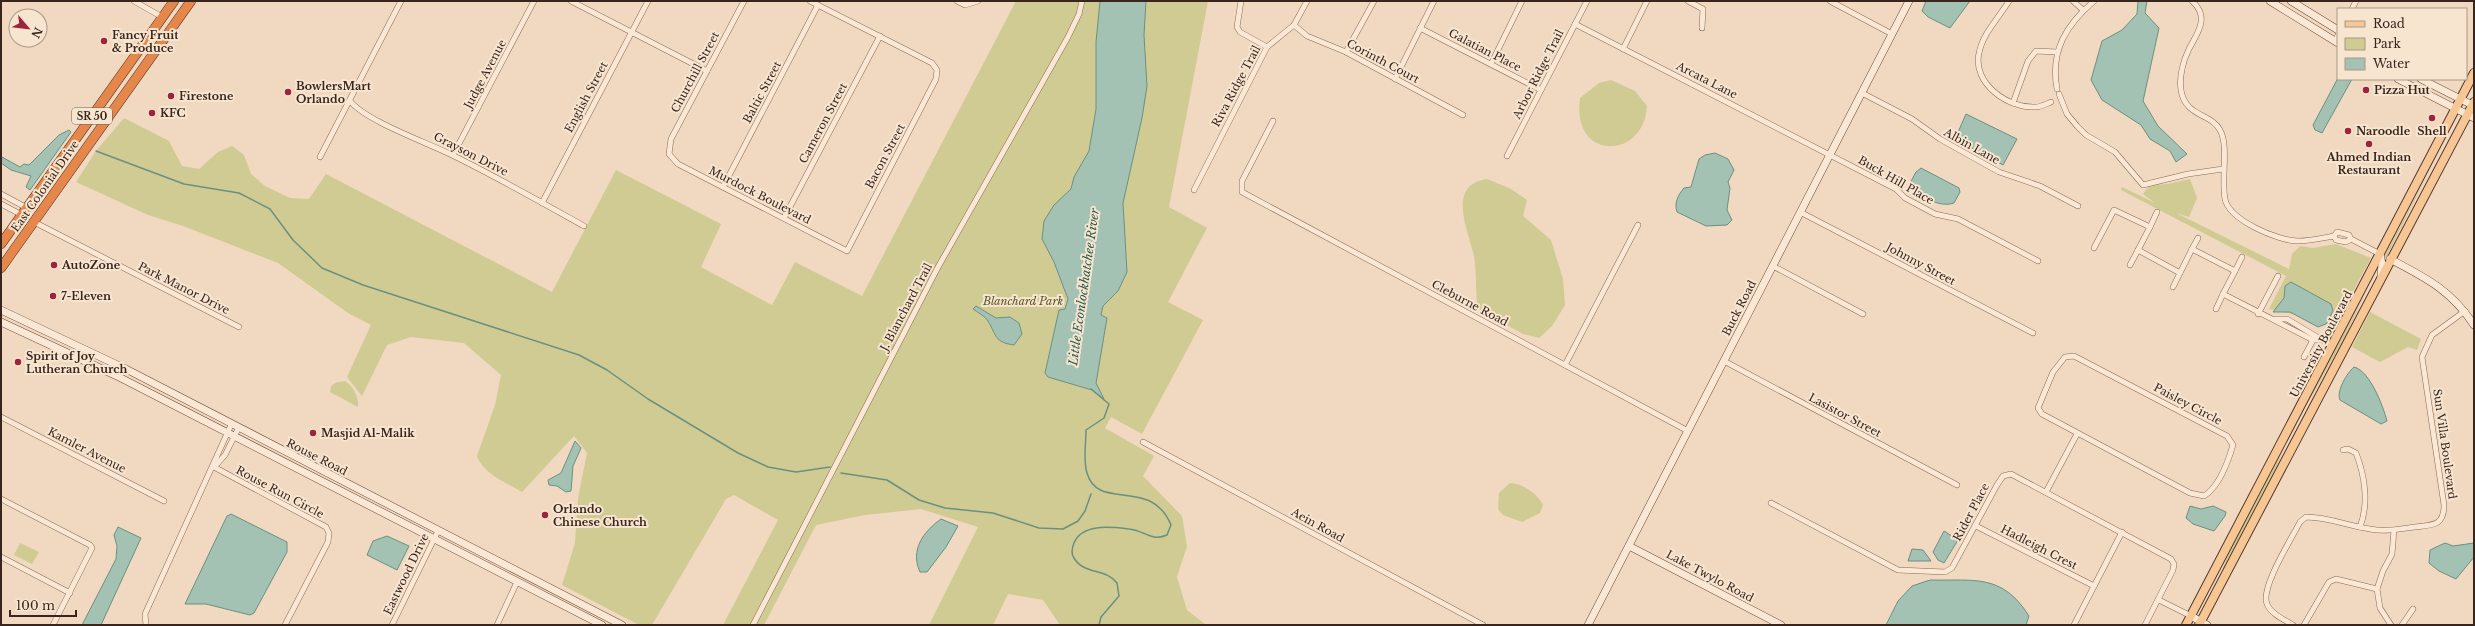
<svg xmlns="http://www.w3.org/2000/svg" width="2475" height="626" font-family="'Libre Baskerville',serif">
  <rect width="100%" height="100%" fill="#f0d9c0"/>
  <g fill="#cfcb93">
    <path d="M1016 1H1208L1169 207 1207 228 1168 302 1203 320 1142 434 1111 417 1105 428 1154 456 1143 476 1182 516 1187 546 1177 577 1187 610 1206 625H1060L1043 600 1008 594 993 625H929L978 527 921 509 865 515 816 525 764 625H723L778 520 734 495 726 499 652 625H639L562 585 575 543 578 498 587 453 574 436 522 492C506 482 484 475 477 456L495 405 501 375 464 343 411 337 387 345 362 396 347 377 371 325 348 313 278 263 183 226 148 215 76 182 96 151 124 118 169 141 182 166 199 169 218 152 232 146 244 155 251 174 265 186 290 198 309 199 326 174 552 292 616 170 721 224 701 267 772 305 795 262 862 296Z"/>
    <path d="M1611 80 1635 91 1647 106C1644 160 1571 162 1580 98L1599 83Z"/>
    <path d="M2430 170 2386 258 2384 257Z"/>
    <path d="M1487 179 1511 189 1527 200 1523 216 1551 240 1563 279 1565 305 1552 326 1539 338 1523 334 1478 309C1475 291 1477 273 1474 256 1468 229 1446 185 1487 179Z"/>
    <path d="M2190 179 2197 198 2189 217 2176 213 2289 269 2292 254 2300 246 2313 248 2336 244 2371 258 2332 330 2327 327V322L2269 309 2286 276 2121 190 2122 187 2155 203 2143 194 2150 185 2167 184Z"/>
    <path d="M2365 294 2346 335 2309 401V399Z"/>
    <path d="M2370 312 2421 339 2417 350 2408 347 2380 362 2352 347Z"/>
    <path d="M345 381C353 386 359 397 358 407L330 392C330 383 337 382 345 381Z"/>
    <path d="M2285 446 2274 472 2220 576 2230 550Z"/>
    <path d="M1510 483C1523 484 1537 493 1543 505L1540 513 1522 522 1503 515 1498 509 1499 493Z"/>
    <path d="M20 543 39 552 32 564 14 555Z"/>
  </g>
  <g fill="#a3c2b4" stroke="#6a9180">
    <path d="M1100 1H1146L1144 35 1147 86 1142 118 1123 203 1127 272 1118 291 1103 306 1101 315 1107 318 1096 383 1104 399 1092 390 1048 377 1045 373 1059 310 1065 309 1068 299 1054 262 1042 239 1044 221 1054 205 1071 189 1074 177 1089 151 1096 109V42Z"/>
    <path d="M1926 1H1970L1950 28 1928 17 1922 11Z"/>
    <path d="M2138 1H2147L2145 13 2159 28 2143 101 2158 126 2187 154 2176 162 2170 151 2150 139 2141 125 2102 100 2091 80 2102 41 2122 30 2137 14Z"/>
    <path d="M2338 78 2352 79 2322 133 2315 130 2313 125Z"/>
    <path d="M1966 114 2017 139 2003 165 1955 139Z"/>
    <path d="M69 130 71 132 30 190 26 187 31 176 11 170 1 163 2 157 20 167 24 164 29 165 59 135Z"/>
    <path d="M1715 153 1728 159 1734 170 1728 182 1730 188 1727 210 1732 220 1727 225 1706 226 1677 212C1674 203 1678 195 1684 188L1691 187 1699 159 1705 155Z"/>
    <path d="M1921 168 1959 188 1960 192 1954 203C1938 208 1925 197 1912 189L1910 183 1916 172Z"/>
    <path d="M2291 282 2331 304 2333 311 2326 324 2318 327 2290 312H2273L2284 298 2285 286Z"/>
    <path d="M976 306 996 318 1010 317 1019 323 1022 334 1014 345C994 342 997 336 988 321 985 316 977 312 973 309Z"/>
    <path d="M2354 367C2370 371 2383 406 2387 421L2381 424 2340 400C2336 391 2347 373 2354 367Z"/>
    <path d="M575 441 581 448 573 466 571 491 566 492 557 486 549 485 548 480 561 473Z"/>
    <path d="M2190 506 2201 509 2213 506 2226 512 2225 516 2214 531 2193 524 2186 518Z"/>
    <path d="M231 514 287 542V552L254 613 250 615 206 604H185L227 516Z"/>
    <path d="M941 519 958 526 946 547 927 572H920C910 550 923 532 941 519Z"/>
    <path d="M118 527 141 538 101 625H82L116 559 117 546 114 535Z"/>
    <path d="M1944 531 1958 540 1944 563 1938 560 1933 552Z"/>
    <path d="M387 536 409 546 397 570 367 555 373 541Z"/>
    <path d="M2445 543 2453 546 2474 543V557L2456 579 2439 571 2429 563 2430 550Z"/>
    <path d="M1912 549 1923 550 1931 561H1908Z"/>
    <path d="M1930 580C1974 581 2002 573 2029 616L2026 625H1886L1898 601 1912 586Z"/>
  </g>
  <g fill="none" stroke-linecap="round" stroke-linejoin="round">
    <g stroke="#6a9180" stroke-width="1.5">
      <path d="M96 151 184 184 239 193 270 209 293 240 322 268 363 285 579 355 607 370 648 399 738 453 768 467 796 472 830 467"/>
      <path d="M1091 389 1109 404 1104 418 1086 430C1086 443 1083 461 1087 473 1098 512 1151 476 1171 525L1167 535C1151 542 1144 530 1129 529 1111 527 1082 523 1074 543 1072 548 1071 554 1074 558 1084 575 1106 568 1117 583L1119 596 1101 617 1099 625"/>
      <path d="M841 473 887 480 919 500 945 508 993 513 1039 528 1063 529 1078 521 1085 511 1091 494"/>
    </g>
    <g stroke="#8a6957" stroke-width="6">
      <g id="street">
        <path d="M134 1 162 17"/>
        <path d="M571 1 707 71"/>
        <path d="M744 1 671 139 669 154 678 164 847 251 936 79 937 70 932 63 810 1"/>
        <path d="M957 1 965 5 978 1"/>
        <path d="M1241 1 1237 27 1240 32 1267 47"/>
        <path d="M1688 1 1703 9 1702 28"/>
        <path d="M1830 1 1892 34"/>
        <path d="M2009 1C1998 19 1983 33 1979 53 1972 84 2009 109 2036 107 2041 107 2046 104 2051 102"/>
        <path d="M2073 1 2083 10"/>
        <path d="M2192 1C2210 17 2198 32 2189 49 2183 61 2179 77 2181 90 2185 117 2211 113 2220 130 2229 146 2221 179 2225 199 2229 220 2278 241 2298 241 2310 241 2322 238 2334 236L2337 232 2349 235 2351 239 2346 242 2336 240 2334 236"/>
        <path d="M2352 9 2356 1"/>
        <path d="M1575 24 1896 189 1905 198 1935 214 1958 219 2038 261"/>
        <path d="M1294 25 1307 36 1346 52 1463 115"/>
        <path d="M1420 28 1541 90"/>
        <path d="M2335 41 2338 35"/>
        <path d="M1623 49 1647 1"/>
        <path d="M1346 52 1374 1"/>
        <path d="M1491 64 1522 1"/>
        <path d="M1395 79 1434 1"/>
        <path d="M2057 89C2050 51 2066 25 2094 1"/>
        <path d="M1862 93 1912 119 1940 139 1999 172 2040 186 2078 206"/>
        <path d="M2059 94 2067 114 2077 126 2086 135 2115 152 2143 185 2188 174 2223 169"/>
        <path d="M350 101C366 121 426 142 452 155 497 177 541 202 584 226"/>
        <path d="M2013 103 2028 61 2036 51 2057 52"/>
        <path d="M1273 121 1242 181V192L1688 431"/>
        <path d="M453 155 534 1"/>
        <path d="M1507 156 1587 1"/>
        <path d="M320 157 401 1"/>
        <path d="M723 187 818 5"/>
        <path d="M1194 190 1267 47 1294 25 1307 1"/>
        <path d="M1 194 27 208"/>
        <path d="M542 203 648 1"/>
        <path d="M1 204 22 215"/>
        <path d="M1800 212 2033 333"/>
        <path d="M784 218 880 36"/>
        <path d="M34 222 239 327"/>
        <path d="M2150 227 2157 212"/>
        <path d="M2351 239 2380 254"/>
        <path d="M2094 248 2114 210 2150 227 2138 250 2180 273 2192 249 2235 271 2223 294 2313 340H2321"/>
        <path d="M2192 249 2198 238"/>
        <path d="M2130 265 2138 250"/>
        <path d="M1773 266 1863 314"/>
        <path d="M2235 271 2242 257"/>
        <path d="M2173 287 2180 273"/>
        <path d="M2216 309 2223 294"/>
        <path d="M2258 314 2278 276"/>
        <path d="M2274 319H2287L2332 346"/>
        <path d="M2074 356 2227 436 2233 445C2228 462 2219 487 2204 496L2190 493 2042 414 2038 408 2053 372 2065 357Z"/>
        <path d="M2304 357 2313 340"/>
        <path d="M1724 361 1957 485"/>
        <path d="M1565 365 1638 225"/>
        <path d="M1 417 164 501"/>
        <path d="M1143 442 1483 625"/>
        <path d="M2343 450 2348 449 2356 453C2365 476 2369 504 2360 527"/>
        <path d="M216 465 225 455 238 429"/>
        <path d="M214 467 326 527 329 533 328 542 285 625"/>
        <path d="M2046 492 2077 434"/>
        <path d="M1 499 90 545 92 548 53 625"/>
        <path d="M1771 503 1898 570 1945 572 1952 568 1997 485 2003 476 2011 474 2171 559 2174 564 2173 570 2145 625"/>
        <path d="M1976 526 2094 586"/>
        <path d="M1 557 70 593"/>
        <path d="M2159 600 2191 616"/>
        <path d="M146 625 145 614 231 425"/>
        <path d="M392 625 438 531"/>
        <path d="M497 625 517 582"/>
        <path d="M753 625 937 269 1068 37 1079 14 1082 1"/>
        <path d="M2074 625 2122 532"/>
        <path d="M2293 625C2285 620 2271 614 2267 604 2260 588 2292 538 2300 522L2306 517C2328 517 2348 526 2370 529 2385 532 2400 529 2415 527 2433 525 2444 526 2444 505L2422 357 2432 335 2465 311"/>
        <path d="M2304 625 2329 582 2336 579 2377 589"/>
        <path d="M2391 625 2380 608 2377 589 2383 571 2392 554 2394 530"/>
        <path d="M2402 625 2413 609"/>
      </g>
    </g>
    <g stroke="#6c4b3a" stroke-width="8">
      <g id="secondary">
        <path d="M2270 1 2338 43"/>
        <path d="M2291 1 2338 30"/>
        <path d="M2398 79 2474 118"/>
        <path d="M2421 79 2474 106"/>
        <path d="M2380 254 2382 264 2381 276"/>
        <path d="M2390 259C2426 278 2451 290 2474 325"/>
        <path d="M1 310 126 369 622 625"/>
        <path d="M1 322 117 376 602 625"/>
        <path d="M1629 546 1781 625"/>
        <path d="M2191 616 2207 625"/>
        <path d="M1588 625 1909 1"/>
      </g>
    </g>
    <g stroke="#58382c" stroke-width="10">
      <g id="primary">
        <path d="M2186 625 2474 73"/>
        <path d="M2199 625 2474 102"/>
      </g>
    </g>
    <g stroke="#58382c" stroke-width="10">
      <g id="highway">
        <path d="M1 244 174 1"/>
        <path d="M1 268 191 1"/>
      </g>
    </g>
    <use href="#street" stroke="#fbe8d4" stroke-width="5"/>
    <use href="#secondary" stroke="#fbe8d4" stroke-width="7"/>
    <use href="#primary" stroke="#f6c795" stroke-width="8"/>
    <use href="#highway" stroke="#e5874b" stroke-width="9"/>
  </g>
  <g fill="#9d243a" stroke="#f7e5d0" stroke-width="1.5">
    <circle cx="104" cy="41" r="4"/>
    <circle cx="2366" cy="90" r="4"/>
    <circle cx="288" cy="92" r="4"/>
    <circle cx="171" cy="96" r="4"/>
    <circle cx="152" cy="113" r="4"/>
    <circle cx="2432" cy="118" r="4"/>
    <circle cx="2348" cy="131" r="4"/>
    <circle cx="2369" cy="144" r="4"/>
    <circle cx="54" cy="265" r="4"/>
    <circle cx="53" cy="296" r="4"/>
    <circle cx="18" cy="362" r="4"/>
    <circle cx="313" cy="433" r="4"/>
    <circle cx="545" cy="515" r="4"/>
  </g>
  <g text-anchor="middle" stroke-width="4" stroke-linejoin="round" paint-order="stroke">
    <rect fill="#f7e5d0" stroke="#725f52" stroke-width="1" x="72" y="108" width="40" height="16" rx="3"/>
    <g font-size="10" font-weight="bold" fill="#39251c">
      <text x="92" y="120">SR 50</text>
    </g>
    <g font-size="11" font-weight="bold" fill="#39251c" stroke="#f7e5d0" text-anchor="start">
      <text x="112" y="39">Fancy Fruit<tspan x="112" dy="13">&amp; Produce</tspan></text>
      <text x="296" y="90">BowlersMart<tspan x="296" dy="13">Orlando</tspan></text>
      <text x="2374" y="94">Pizza Hut</text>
      <text x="179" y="100">Firestone</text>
      <text x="160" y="117">KFC</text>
      <text x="2356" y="135">Naroodle</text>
      <text x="2432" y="135" text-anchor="middle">Shell</text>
      <text x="2369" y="161" text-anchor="middle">Ahmed Indian<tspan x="2369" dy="13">Restaurant</tspan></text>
      <text x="62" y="269">AutoZone</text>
      <text x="61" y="300">7-Eleven</text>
      <text x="26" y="360">Spirit of Joy<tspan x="26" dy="13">Lutheran Church</tspan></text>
      <text x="321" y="437">Masjid Al-Malik</text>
      <text x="553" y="513">Orlando<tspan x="553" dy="13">Chinese Church</tspan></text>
    </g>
    <g font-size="11" fill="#39251c" stroke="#f7e5d0">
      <text transform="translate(1485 50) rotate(27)" y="4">Galatian Place</text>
      <text transform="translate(1383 61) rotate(28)" y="4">Corinth Court</text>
      <text transform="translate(695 72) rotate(-62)" y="4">Churchill Street</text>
      <text transform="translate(485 74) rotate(-62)" y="4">Judge Avenue</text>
      <text transform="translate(1538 74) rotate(-63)" y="4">Arbor Ridge Trail</text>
      <text transform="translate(1707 80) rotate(27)" y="4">Arcata Lane</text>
      <text transform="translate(1236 86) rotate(-62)" y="4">Riva Ridge Trail</text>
      <text transform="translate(762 92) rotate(-62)" y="4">Baltic Street</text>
      <text transform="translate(586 97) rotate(-62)" y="4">English Street</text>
      <text transform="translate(823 123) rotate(-62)" y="4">Cameron Street</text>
      <text transform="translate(1972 146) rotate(29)" y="4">Albin Lane</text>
      <text transform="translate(471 154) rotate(27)" y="4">Grayson Drive</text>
      <text transform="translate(885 156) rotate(-62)" y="4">Bacon Street</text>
      <text transform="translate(1896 180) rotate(30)" y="4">Buck Hill Place</text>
      <text transform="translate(45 186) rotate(-55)" y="4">East Colonial Drive</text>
      <text transform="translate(760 195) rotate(27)" y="4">Murdock Boulevard</text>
      <text transform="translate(1921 264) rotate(28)" y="4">Johnny Street</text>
      <text transform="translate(184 288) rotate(27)" y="4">Park Manor Drive</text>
      <text transform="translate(1470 303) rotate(28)" y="4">Cleburne Road</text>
      <text transform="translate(906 307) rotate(-62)" y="4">J. Blanchard Trail</text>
      <text transform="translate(1739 308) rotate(-63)" y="4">Buck Road</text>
      <text transform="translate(2321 344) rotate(-62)" y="4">University Boulevard</text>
      <text transform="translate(2188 404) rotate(28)" y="4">Paisley Circle</text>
      <text transform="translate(1845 415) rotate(28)" y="4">Lasistor Street</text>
      <text transform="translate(2445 444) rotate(82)" y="4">Sun Villa Boulevard</text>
      <text transform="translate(87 450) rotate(27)" y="4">Kamler Avenue</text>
      <text transform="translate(317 457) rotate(27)" y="4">Rouse Road</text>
      <text transform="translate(280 492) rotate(28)" y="4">Rouse Run Circle</text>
      <text transform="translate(1971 512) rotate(-62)" y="4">Rider Place</text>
      <text transform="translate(1318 525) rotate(29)" y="4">Aein Road</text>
      <text transform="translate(2039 547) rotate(27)" y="4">Hadleigh Crest</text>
      <text transform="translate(406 574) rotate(-64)" y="4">Eastwood Drive</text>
      <text transform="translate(1710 576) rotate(28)" y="4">Lake Twylo Road</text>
    </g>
    <g font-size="11" font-style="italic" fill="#535722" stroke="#f7e5d0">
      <text x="1023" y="305">Blanchard Park</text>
    </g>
    <g font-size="12" font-style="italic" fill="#2b5a4f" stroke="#f7e5d0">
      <text transform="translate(1084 287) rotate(-82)" y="4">Little Econlockhatchee River</text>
    </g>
  </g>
  <rect width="2475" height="626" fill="none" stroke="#39251c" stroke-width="4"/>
  <rect x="2337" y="8" width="130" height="72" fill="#f7e5d0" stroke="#ab9888"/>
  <rect x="2345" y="21" width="20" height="6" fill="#f6c795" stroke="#ab9888"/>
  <text x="2373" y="28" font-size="12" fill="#39251c">Road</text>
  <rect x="2345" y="38" width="20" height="12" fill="#cfcb93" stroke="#ab9888"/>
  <text x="2373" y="48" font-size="12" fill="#39251c">Park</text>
  <rect x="2345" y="58" width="20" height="12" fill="#a3c2b4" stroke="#ab9888"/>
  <text x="2373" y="68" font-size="12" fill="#39251c">Water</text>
  <g transform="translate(28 28) rotate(118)"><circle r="19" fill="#f7e5d0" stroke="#ab9888"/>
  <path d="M0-3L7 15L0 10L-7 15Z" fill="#9d243a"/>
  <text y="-6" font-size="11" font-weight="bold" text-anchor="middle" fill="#39251c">N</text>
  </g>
  <path d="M10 610v6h66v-6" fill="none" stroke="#39251c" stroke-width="2"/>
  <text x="16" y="610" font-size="12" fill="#39251c" stroke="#f7e5d0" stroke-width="3" paint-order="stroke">100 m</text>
</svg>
